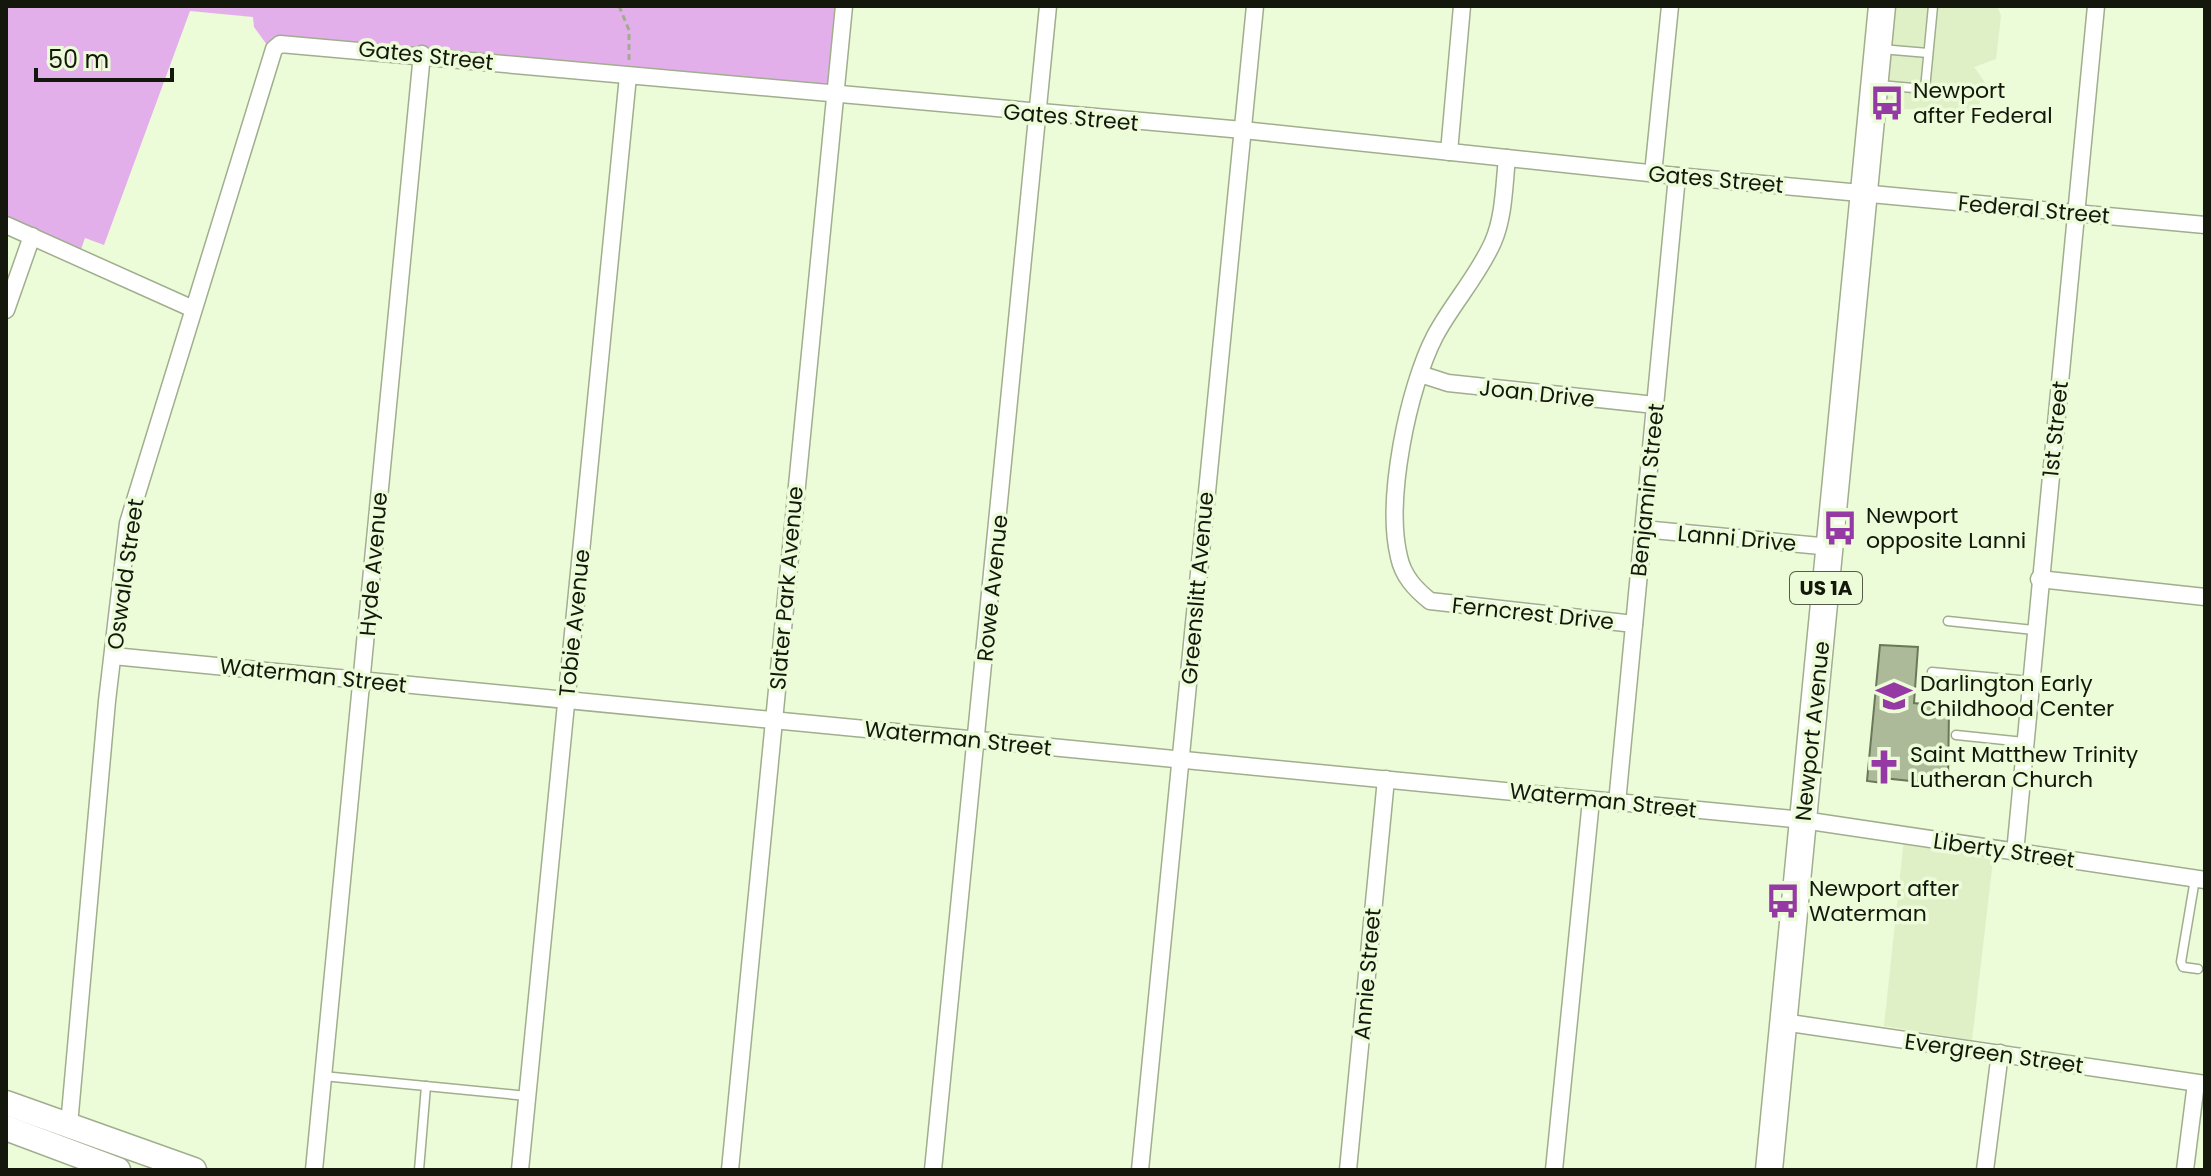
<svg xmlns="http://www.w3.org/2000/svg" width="2211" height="1176" font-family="Poppins,sans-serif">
  <rect width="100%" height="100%" fill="#ecfbd8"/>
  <g fill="#dff0c7">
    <path d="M1880 6H1997L2001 16 1996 59 1974 67 1984 81 1978 111 1873 108Z"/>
    <path d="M1905 830 1995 843 1972 1040 1884 1026Z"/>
  </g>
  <path fill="#e2afea" d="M6 6H841L831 89 270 49 254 27 253 17 190 11 104 245 85 238 78 258 6 226Z"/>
  <path fill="#adba9a" stroke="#6b7759" stroke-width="2" d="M1880 645 1918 647 1914 703 1949 707 1948 785 1882 778 1883 783 1867 781Z"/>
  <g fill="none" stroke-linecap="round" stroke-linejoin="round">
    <g stroke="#a0ae8d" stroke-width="11">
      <g id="service">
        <path d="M1881 49 1928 53"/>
        <path d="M1879 85 1925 89 1933 6"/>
        <path d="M1948 621 2034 630"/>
        <path d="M1932 672 2030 681"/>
        <path d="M1956 735 2024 742"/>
        <path d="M2195 879 2181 962 2183 967 2198 969"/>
        <path d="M323 1076 527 1096"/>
        <path d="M419 1170 426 1086"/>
      </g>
    </g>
    <g stroke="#a0ae8d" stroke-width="19">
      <g id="minor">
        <path d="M1449 152 1462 6"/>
        <path d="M1507 158C1504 186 1504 217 1493 242 1478 276 1452 304 1435 336 1408 388 1385 500 1399 557 1403 576 1415 589 1430 601L1634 624"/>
        <path d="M1653 174 1670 6"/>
        <path d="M6 225 191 308"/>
        <path d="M6 310 32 236"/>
        <path d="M1420 374 1448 383 1655 405"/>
        <path d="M1643 529 1831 547"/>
        <path d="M2039 579 2205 597"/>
        <path d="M113 656 1803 820 2205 880"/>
        <path d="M1617 803 1677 176"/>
        <path d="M2015 853 2096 6"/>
        <path d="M1783 1022 2205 1084"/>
        <path d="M69 1125 107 701 128 523 274 49 280 44 1243 130 1677 176 2205 225"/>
        <path d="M314 1170 422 54"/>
        <path d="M520 1170 628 76"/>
        <path d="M730 1170 844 6"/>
        <path d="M933 1170 1048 6"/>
        <path d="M1140 1170 1255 6"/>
        <path d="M1348 1170 1386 779"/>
        <path d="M1554 1170 1591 800"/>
        <path d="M1985 1170 2000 1053"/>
        <path d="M2185 1170 2196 1083"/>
      </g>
    </g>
    <g stroke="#a0ae8d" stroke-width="27">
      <g id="secondary">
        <path d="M6 1103 194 1170"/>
        <path d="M6 1128 118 1170"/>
      </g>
    </g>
    <g stroke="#a0ae8d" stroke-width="29">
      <path id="primary" d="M1769 1170 1882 6"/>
    </g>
    <path stroke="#a0ab90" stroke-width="3" stroke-dasharray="6 4" stroke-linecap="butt" d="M619 6 629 30V60"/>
    <use href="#service" stroke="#fff" stroke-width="8"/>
    <use href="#minor" stroke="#fff" stroke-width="16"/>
    <use href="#secondary" stroke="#fff" stroke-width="24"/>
    <use href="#primary" stroke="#fff" stroke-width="26"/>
  </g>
  <defs>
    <g id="bus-bare" transform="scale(2.76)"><path d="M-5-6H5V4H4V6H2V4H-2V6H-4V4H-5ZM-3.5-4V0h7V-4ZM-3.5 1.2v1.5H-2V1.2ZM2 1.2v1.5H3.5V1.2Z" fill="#9539a4" stroke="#ecfbd8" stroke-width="2.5" paint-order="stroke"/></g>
    <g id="school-bare" transform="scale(2.76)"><path d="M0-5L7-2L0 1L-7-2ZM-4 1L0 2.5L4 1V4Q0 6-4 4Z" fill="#9539a4" stroke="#ecfbd8" stroke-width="2.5" paint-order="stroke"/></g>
    <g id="church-bare" transform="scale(2.76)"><path d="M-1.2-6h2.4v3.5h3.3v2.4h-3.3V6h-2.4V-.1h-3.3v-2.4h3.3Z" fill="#9539a4" stroke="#ecfbd8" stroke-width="2.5" paint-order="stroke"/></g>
  </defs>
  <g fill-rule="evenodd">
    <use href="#bus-bare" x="1887" y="103"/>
    <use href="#bus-bare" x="1840" y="528"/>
    <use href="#school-bare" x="1894" y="696"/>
    <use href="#church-bare" x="1884" y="767"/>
    <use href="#bus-bare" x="1783" y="901"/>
  </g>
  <g text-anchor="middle" stroke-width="7" stroke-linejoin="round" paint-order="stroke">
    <rect fill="#ecfbd8" stroke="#555c49" stroke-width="2" x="1790" y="572" width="72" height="32" rx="6"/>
    <g font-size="20" font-weight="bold" fill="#14180c">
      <text x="1826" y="595">US 1A</text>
    </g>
    <g font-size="22" fill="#14180c" stroke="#ecfbd8">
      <text transform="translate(426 55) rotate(6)" y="8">Gates Street</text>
      <text transform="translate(1071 117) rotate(5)" y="8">Gates Street</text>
      <text transform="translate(1716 179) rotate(5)" y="8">Gates Street</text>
      <text transform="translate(2034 209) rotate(5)" y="8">Federal Street</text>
      <text transform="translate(1537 393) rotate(6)" y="8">Joan Drive</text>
      <text transform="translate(2055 429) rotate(-84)" y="8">1st Street</text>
      <text transform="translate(1647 490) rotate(-84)" y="8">Benjamin Street</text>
      <text transform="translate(1737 538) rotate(5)" y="8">Lanni Drive</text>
      <text transform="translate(373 564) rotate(-85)" y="8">Hyde Avenue</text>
      <text transform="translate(125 574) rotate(-82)" y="8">Oswald Street</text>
      <text transform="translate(786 588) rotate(-85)" y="8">Slater Park Avenue</text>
      <text transform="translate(992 588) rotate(-84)" y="8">Rowe Avenue</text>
      <text transform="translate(1197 588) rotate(-85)" y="8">Greenslitt Avenue</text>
      <text transform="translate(1533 613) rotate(6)" y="8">Ferncrest Drive</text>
      <text transform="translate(574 623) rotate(-84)" y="8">Tobie Avenue</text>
      <text transform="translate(313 675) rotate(6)" y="8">Waterman Street</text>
      <text transform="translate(1812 731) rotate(-84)" y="8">Newport Avenue</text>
      <text transform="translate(958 738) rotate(6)" y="8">Waterman Street</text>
      <text transform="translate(1603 800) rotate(6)" y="8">Waterman Street</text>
      <text transform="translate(2004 850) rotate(8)" y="8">Liberty Street</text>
      <text transform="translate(1367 974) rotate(-85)" y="8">Annie Street</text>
      <text transform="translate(1994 1053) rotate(8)" y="8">Evergreen Street</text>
    </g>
    <g font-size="22" fill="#14180c" stroke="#ecfbd8" text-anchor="start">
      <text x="1913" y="98">Newport<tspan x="1913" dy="25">after Federal</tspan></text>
      <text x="1866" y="523">Newport<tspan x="1866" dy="25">opposite Lanni</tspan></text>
      <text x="1920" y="691">Darlington Early<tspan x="1920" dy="25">Childhood Center</tspan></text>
      <text x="1910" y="762">Saint Matthew Trinity<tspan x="1910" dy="25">Lutheran Church</tspan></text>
      <text x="1809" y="896">Newport after<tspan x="1809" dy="25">Waterman</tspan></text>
    </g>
  </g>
  <rect width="2211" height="1176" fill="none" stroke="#14180c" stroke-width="16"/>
  <path d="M36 68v12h136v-12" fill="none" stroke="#14180c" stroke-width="4"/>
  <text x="48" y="68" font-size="24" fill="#14180c" stroke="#ecfbd8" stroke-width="6" paint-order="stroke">50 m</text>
</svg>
